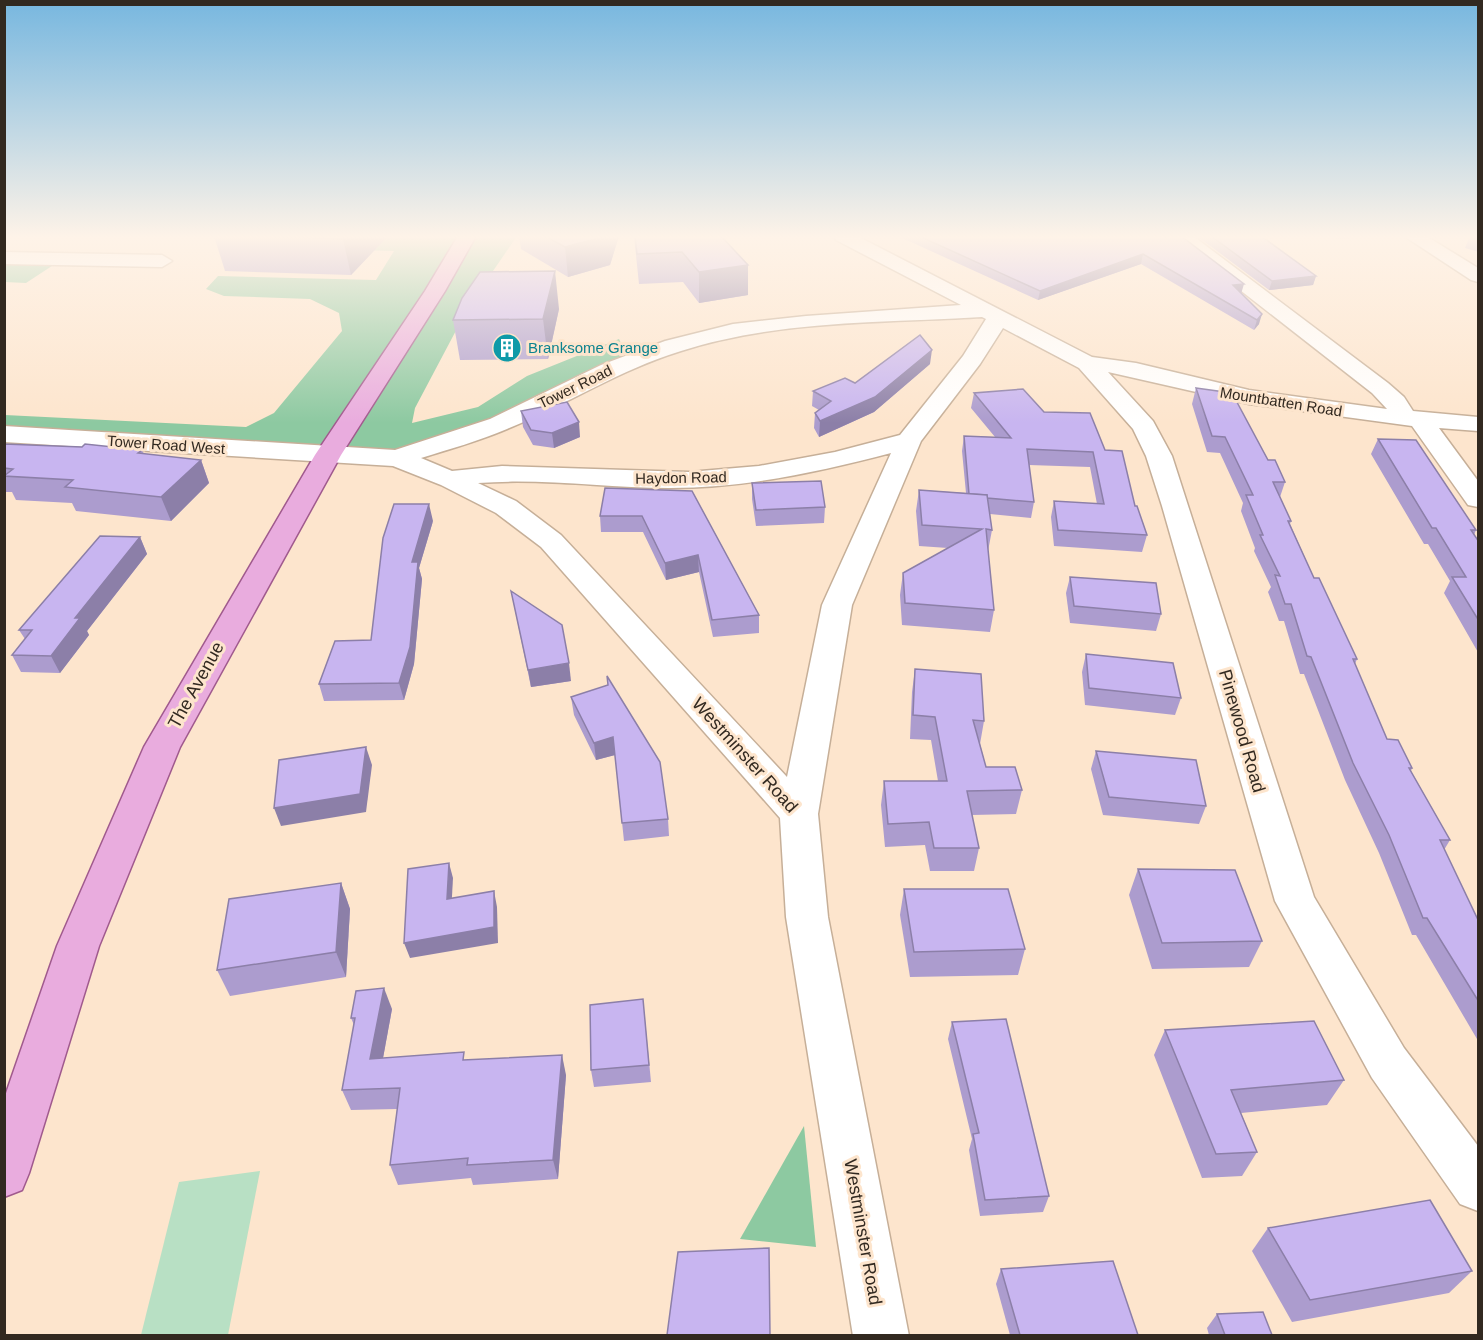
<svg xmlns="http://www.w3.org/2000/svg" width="1483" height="1340" font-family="Arial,sans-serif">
  <rect width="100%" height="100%" fill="#fde5cd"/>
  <path fill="#b8e0c4" d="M260 1171 228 1335H141L179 1182Z"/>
  <g fill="#8dc9a1">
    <path d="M261 236H517L469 306 415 408 412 423 478 407 527 376 619 339 630 362 397 458 5 434V415L246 427 274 413 342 331 339 313 310 299 224 296 206 289 218 276 376 280 394 251 251 247Z"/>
    <path d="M5 258 61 260 26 283 5 282Z"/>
    <path d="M804 1126 816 1247 740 1239Z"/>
  </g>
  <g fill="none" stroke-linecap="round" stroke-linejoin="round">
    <g stroke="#c6af98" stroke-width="3">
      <g id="minor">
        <path d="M834 236H857L1092 357 1136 363 1249 390 1387 409 1372 393 1171 236H1193L1388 383 1404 397 1413 411 1478 417V431L1439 428 1478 481V507L1468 505 1412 426 1249 404 1108 372 1153 421 1172 456 1314 897 1404 1048 1478 1146V1211L1460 1204 1372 1078 1275 901 1162 506 1146 456 1133 429 1079 368 1003 328 980 364 921 441 852 605 818 814 828 917 909 1336H853L786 917 780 818 541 547 496 513 441 485 393 466 4 442V426L395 450 490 419 601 365 665 341 733 324 806 316 961 305 836 240ZM982 317 986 319 963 356 900 435 835 452 759 466 689 472 502 466 452 471 421 458C450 449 479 441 507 429 566 405 619 370 681 351 776 320 883 323 982 317ZM891 453 822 605 787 777 561 535 516 501 478 483C542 478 606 488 670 488 746 488 818 472 891 453Z"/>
        <path d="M1404 236H1426L1478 268V282L1471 280Z"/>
        <path d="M4 252 162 255 172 261 162 267 4 264Z"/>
      </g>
    </g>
    <g stroke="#a05a8d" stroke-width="3">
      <path id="major" d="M458 236H476L445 291 341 455 180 747 99 946 29 1173 22 1190 4 1197V1099L57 946 144 747 315 455 425 291Z"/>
    </g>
    <use href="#minor" fill="#fff" fill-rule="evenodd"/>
    <use href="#major" fill="#e9acde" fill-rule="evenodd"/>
  </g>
  <g fill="#ac9cce">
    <path d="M214 236H388L351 275 225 271Z"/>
    <path d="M519 236H619L610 265 568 277 521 249Z"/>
    <path d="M634 236H721L748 295 699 303 683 282 639 284Z"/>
    <path d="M898 236H1181L1241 293 1259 324 1254 330 1141 264 1038 300Z"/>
    <path d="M1197 236H1261L1316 276 1313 285 1269 290Z"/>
    <path d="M1333 236H1350L1348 239H1337Z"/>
    <path d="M1470 236H1479V252L1465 248Z"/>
    <path d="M559 309 548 359 460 360 453 320Z"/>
    <path d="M930 364 874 412 819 437 814 428 815 413 819 410 812 406 813 391 855 383Z"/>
    <path d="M1196 388 1268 460 1285 482 1280 497 1291 521 1290 524 1314 578 1357 659 1355 664 1387 739 1412 768 1411 771 1450 840 1444 850 1479 922V1039H1477L1416 935H1412L1379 853 1345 780 1304 674H1300L1284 621H1279L1268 592 1271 587 1254 551 1255 548 1241 511 1243 503 1220 453 1207 452 1192 404Z"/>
    <path d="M974 393 1044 412 1105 450 1135 506 1147 535 1142 552 1054 546 1051 517 1054 501 1097 504 1090 467 1029 465 1034 502 1031 518 990 514 992 530 988 551 994 610 990 632 902 625 900 595 903 573 948 548 919 546 916 511 919 490 966 493 962 451 964 436 995 437 971 408Z"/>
    <path d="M521 411 580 437 554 448 533 445 523 427Z"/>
    <path d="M1378 439 1476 530 1474 535 1479 542V654L1444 593 1450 581 1428 544H1424L1371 454Z"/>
    <path d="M4 444 142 450 144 454 201 460 209 483 171 521 76 511 72 503 16 500 12 492H4Z"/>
    <path d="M752 483 825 507 824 523 756 526 752 499Z"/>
    <path d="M692 491 759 615V633L713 637 699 572 666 580 643 532H601L600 516Z"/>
    <path d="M433 521 419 568 422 579 414 664 404 700 324 701 319 684 371 640Z"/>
    <path d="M140 537 147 554 87 631 89 635 60 673 21 672 12 655 25 639 19 630Z"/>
    <path d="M1070 577 1161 614 1156 631 1070 623 1066 593Z"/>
    <path d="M511 591 571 681 531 687Z"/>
    <path d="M1086 654 1181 698 1175 715 1085 705 1082 672Z"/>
    <path d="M915 669 984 721 980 744 986 767 1022 790 1016 814 972 815 979 848 974 871H930L925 845 885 847 881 805 884 781H938L931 740 910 739 912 692Z"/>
    <path d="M571 697 668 819 669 836 624 841 615 755 596 760 574 715Z"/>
    <path d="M1096 751 1206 806 1199 824 1103 815 1091 769Z"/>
    <path d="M1138 869 1262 941 1249 967 1152 969 1129 895Z"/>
    <path d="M341 883 350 909 346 977 230 996 217 970Z"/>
    <path d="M904 889 1025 949 1018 975 910 977 900 915Z"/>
    <path d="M643 999 651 1082 594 1087 591 1070Z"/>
    <path d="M392 1009 383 1058 466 1060 566 1075 558 1179 473 1185 471 1178 398 1185 390 1165 397 1109 351 1110 342 1090 354 1025 351 1018Z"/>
    <path d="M952 1022 1049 1196 1043 1212 980 1216 969 1150 972 1139 948 1039Z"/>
    <path d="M1165 1030 1344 1080 1327 1105 1241 1113 1257 1152 1242 1176 1202 1178 1154 1055Z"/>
    <path d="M1268 1228 1472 1271 1449 1293 1292 1322 1252 1251Z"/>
    <path d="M1001 1269 1138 1335H1010L996 1284Z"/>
    <path d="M1217 1314 1272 1335H1209L1207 1328Z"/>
  </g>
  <g fill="#8c7fa8">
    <path d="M346 236H388L351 275 343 239Z"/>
    <path d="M606 236H619L610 265 568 277 565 247Z"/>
    <path d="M1434 236H1454L1434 238Z"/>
    <path d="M1143 254 1141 264 1038 300 1040 291Z"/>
    <path d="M748 265V295L699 303V272Z"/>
    <path d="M555 271 559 309 548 359 543 319Z"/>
    <path d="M1316 276 1313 285 1269 290 1272 281Z"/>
    <path d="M1244 284 1241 294 1233 285Z"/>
    <path d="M1262 314 1259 324 1254 330 1257 320Z"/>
    <path d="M932 350 930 364 874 412 819 437 820 421Z"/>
    <path d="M579 422 580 437 554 448 552 433Z"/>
    <path d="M201 460 209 483 171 521 161 497Z"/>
    <path d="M429 504 433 521 419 568 422 579 414 664 404 700 399 683 412 562Z"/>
    <path d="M140 537 147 554 87 631 89 635 60 673 51 656 75 618Z"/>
    <path d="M698 555 699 572 666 580 665 563Z"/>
    <path d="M569 663 571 681 531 687 528 670Z"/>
    <path d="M613 737 615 755 596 760 594 743Z"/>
    <path d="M366 747 372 765 366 812 281 826 274 808Z"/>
    <path d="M449 863 453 878 451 914 447 899Z"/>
    <path d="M341 883 350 909 346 977 336 952Z"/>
    <path d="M494 891 497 907 498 943 410 958 404 943Z"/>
    <path d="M384 988 392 1009 379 1080 370 1059Z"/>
    <path d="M562 1055 566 1075 558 1179 553 1160Z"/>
  </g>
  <g fill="#c8b5f0" stroke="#8c7fa8" stroke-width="1.5">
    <path d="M263 236H346L343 239Z"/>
    <path d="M545 236H606L565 247Z"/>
    <path d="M635 236H721L748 265 699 272 682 252 637 254Z"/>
    <path d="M919 236H1162L1167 238 1165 236H1181L1244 284 1233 285 1262 314 1257 320 1143 254 1040 291Z"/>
    <path d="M1211 236H1261L1316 276 1272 281Z"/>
    <path d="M1470 236H1479V239Z"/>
    <path d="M555 271 543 319 453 320 462 298 480 272Z"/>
    <path d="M920 335 932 350 875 397 820 421 815 413 831 401 813 391 845 378 855 383Z"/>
    <path d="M1196 388 1232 393 1268 460H1275L1285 482H1273L1291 521H1288L1314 578H1319L1357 659H1353L1387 739 1398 740 1412 768H1409L1450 840H1440L1479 922V1002L1427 918H1423L1389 835 1353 763 1311 657 1307 656 1291 604H1285L1275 575 1280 576 1260 535H1263L1246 495H1253L1225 437 1212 436Z"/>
    <path d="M1023 389 1044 412 1090 413 1105 450 1122 451 1135 506H1137L1147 535 1058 530 1054 501 1104 504 1093 452 1027 449 1034 502 987 498V495L969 494 964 436 1011 438 974 393Z"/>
    <path d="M567 402 579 422 552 433 531 430 521 411Z"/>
    <path d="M1378 439 1416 440 1476 530H1471L1479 542V621L1452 577H1466L1436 528H1432Z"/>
    <path d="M4 444 82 447 85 444 142 450 138 453 201 460 161 497 65 487 73 480 4 476 13 469 4 468Z"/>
    <path d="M821 481 825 507 756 510 752 483Z"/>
    <path d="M605 488 692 491 759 615 712 620 698 555 665 563 642 516H600Z"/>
    <path d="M919 490 987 495 992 530 986 529 994 610 905 603 903 573 982 529 922 525Z"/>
    <path d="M394 504H429L412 562H418L410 647 399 683 319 684 335 641 371 640 383 538Z"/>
    <path d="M100 536 140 537 75 618H80L51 656 12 655 32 630H19Z"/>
    <path d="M1070 577 1156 583 1161 614 1074 606Z"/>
    <path d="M511 591 562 625 569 663 528 670Z"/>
    <path d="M1086 654 1173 663 1181 698 1089 688Z"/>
    <path d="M915 669 981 674 984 721 973 720 986 767H1015L1022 790 967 791 979 848H934L929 822 888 824 884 781H947L935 717 913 715Z"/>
    <path d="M607 676 660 762 668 819 622 823 613 737 594 743 571 697 608 685Z"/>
    <path d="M366 747 360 794 274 808 279 760Z"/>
    <path d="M1096 751 1196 760 1206 806 1109 797Z"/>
    <path d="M449 863 447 899 494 891V927L404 943 408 869Z"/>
    <path d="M1138 869 1235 870 1262 941 1162 943Z"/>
    <path d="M341 883 336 952 217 970 229 899Z"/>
    <path d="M904 889H1008L1025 949 914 952Z"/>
    <path d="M384 988 370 1059 464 1052 463 1060 562 1055 553 1160 467 1165 468 1158 390 1165 400 1088 342 1090 355 1018H351L356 991Z"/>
    <path d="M643 999 649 1065 591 1070 590 1005Z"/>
    <path d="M1006 1019 1049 1196 985 1200 973 1134 979 1133 952 1022Z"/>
    <path d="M1314 1021 1344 1080 1231 1090 1257 1152 1216 1154 1165 1030Z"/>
    <path d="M1430 1200 1472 1271 1310 1300 1268 1228Z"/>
    <path d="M769 1248 770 1335H667L678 1252Z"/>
    <path d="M1113 1261 1138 1335H1020L1001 1269Z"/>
    <path d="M1263 1312 1272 1335H1225L1217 1314Z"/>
  </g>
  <linearGradient id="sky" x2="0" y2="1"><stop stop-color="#77b7df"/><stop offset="0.56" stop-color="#fef3e8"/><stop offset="1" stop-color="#fef3e8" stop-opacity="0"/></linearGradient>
  <rect width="1483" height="423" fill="url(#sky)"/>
  <defs>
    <g id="building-disc" transform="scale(1.5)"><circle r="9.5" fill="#0f9aa8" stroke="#fde5cd"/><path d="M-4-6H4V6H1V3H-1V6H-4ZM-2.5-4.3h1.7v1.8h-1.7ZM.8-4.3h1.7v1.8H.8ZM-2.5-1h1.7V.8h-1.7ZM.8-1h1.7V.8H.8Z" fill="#fff"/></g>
  </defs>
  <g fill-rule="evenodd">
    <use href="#building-disc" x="507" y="348"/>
  </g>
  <g text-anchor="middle" stroke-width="6" stroke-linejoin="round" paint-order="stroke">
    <g font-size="15" fill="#0d838f" stroke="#fde5cd" text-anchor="start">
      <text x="528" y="353">Branksome Grange</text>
    </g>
    <g font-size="15" fill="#322920" stroke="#fde5cd">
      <text transform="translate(575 387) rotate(-26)" y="5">Tower Road</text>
      <text transform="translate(1281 402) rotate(9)" y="5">Mountbatten Road</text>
      <text transform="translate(166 445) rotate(4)" y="5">Tower Road West</text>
      <text transform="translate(681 478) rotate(-1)" y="5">Haydon Road</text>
    </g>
    <g font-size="18" fill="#322920" stroke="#fde5cd">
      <text transform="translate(196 685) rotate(-61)" y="6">The Avenue</text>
      <text transform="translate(1242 731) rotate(74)" y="6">Pinewood Road</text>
      <text transform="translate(745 755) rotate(48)" y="6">Westminster Road</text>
      <text transform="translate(863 1232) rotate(80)" y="6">Westminster Road</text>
    </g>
  </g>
  <rect width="1483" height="1340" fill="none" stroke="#322920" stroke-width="12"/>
</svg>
